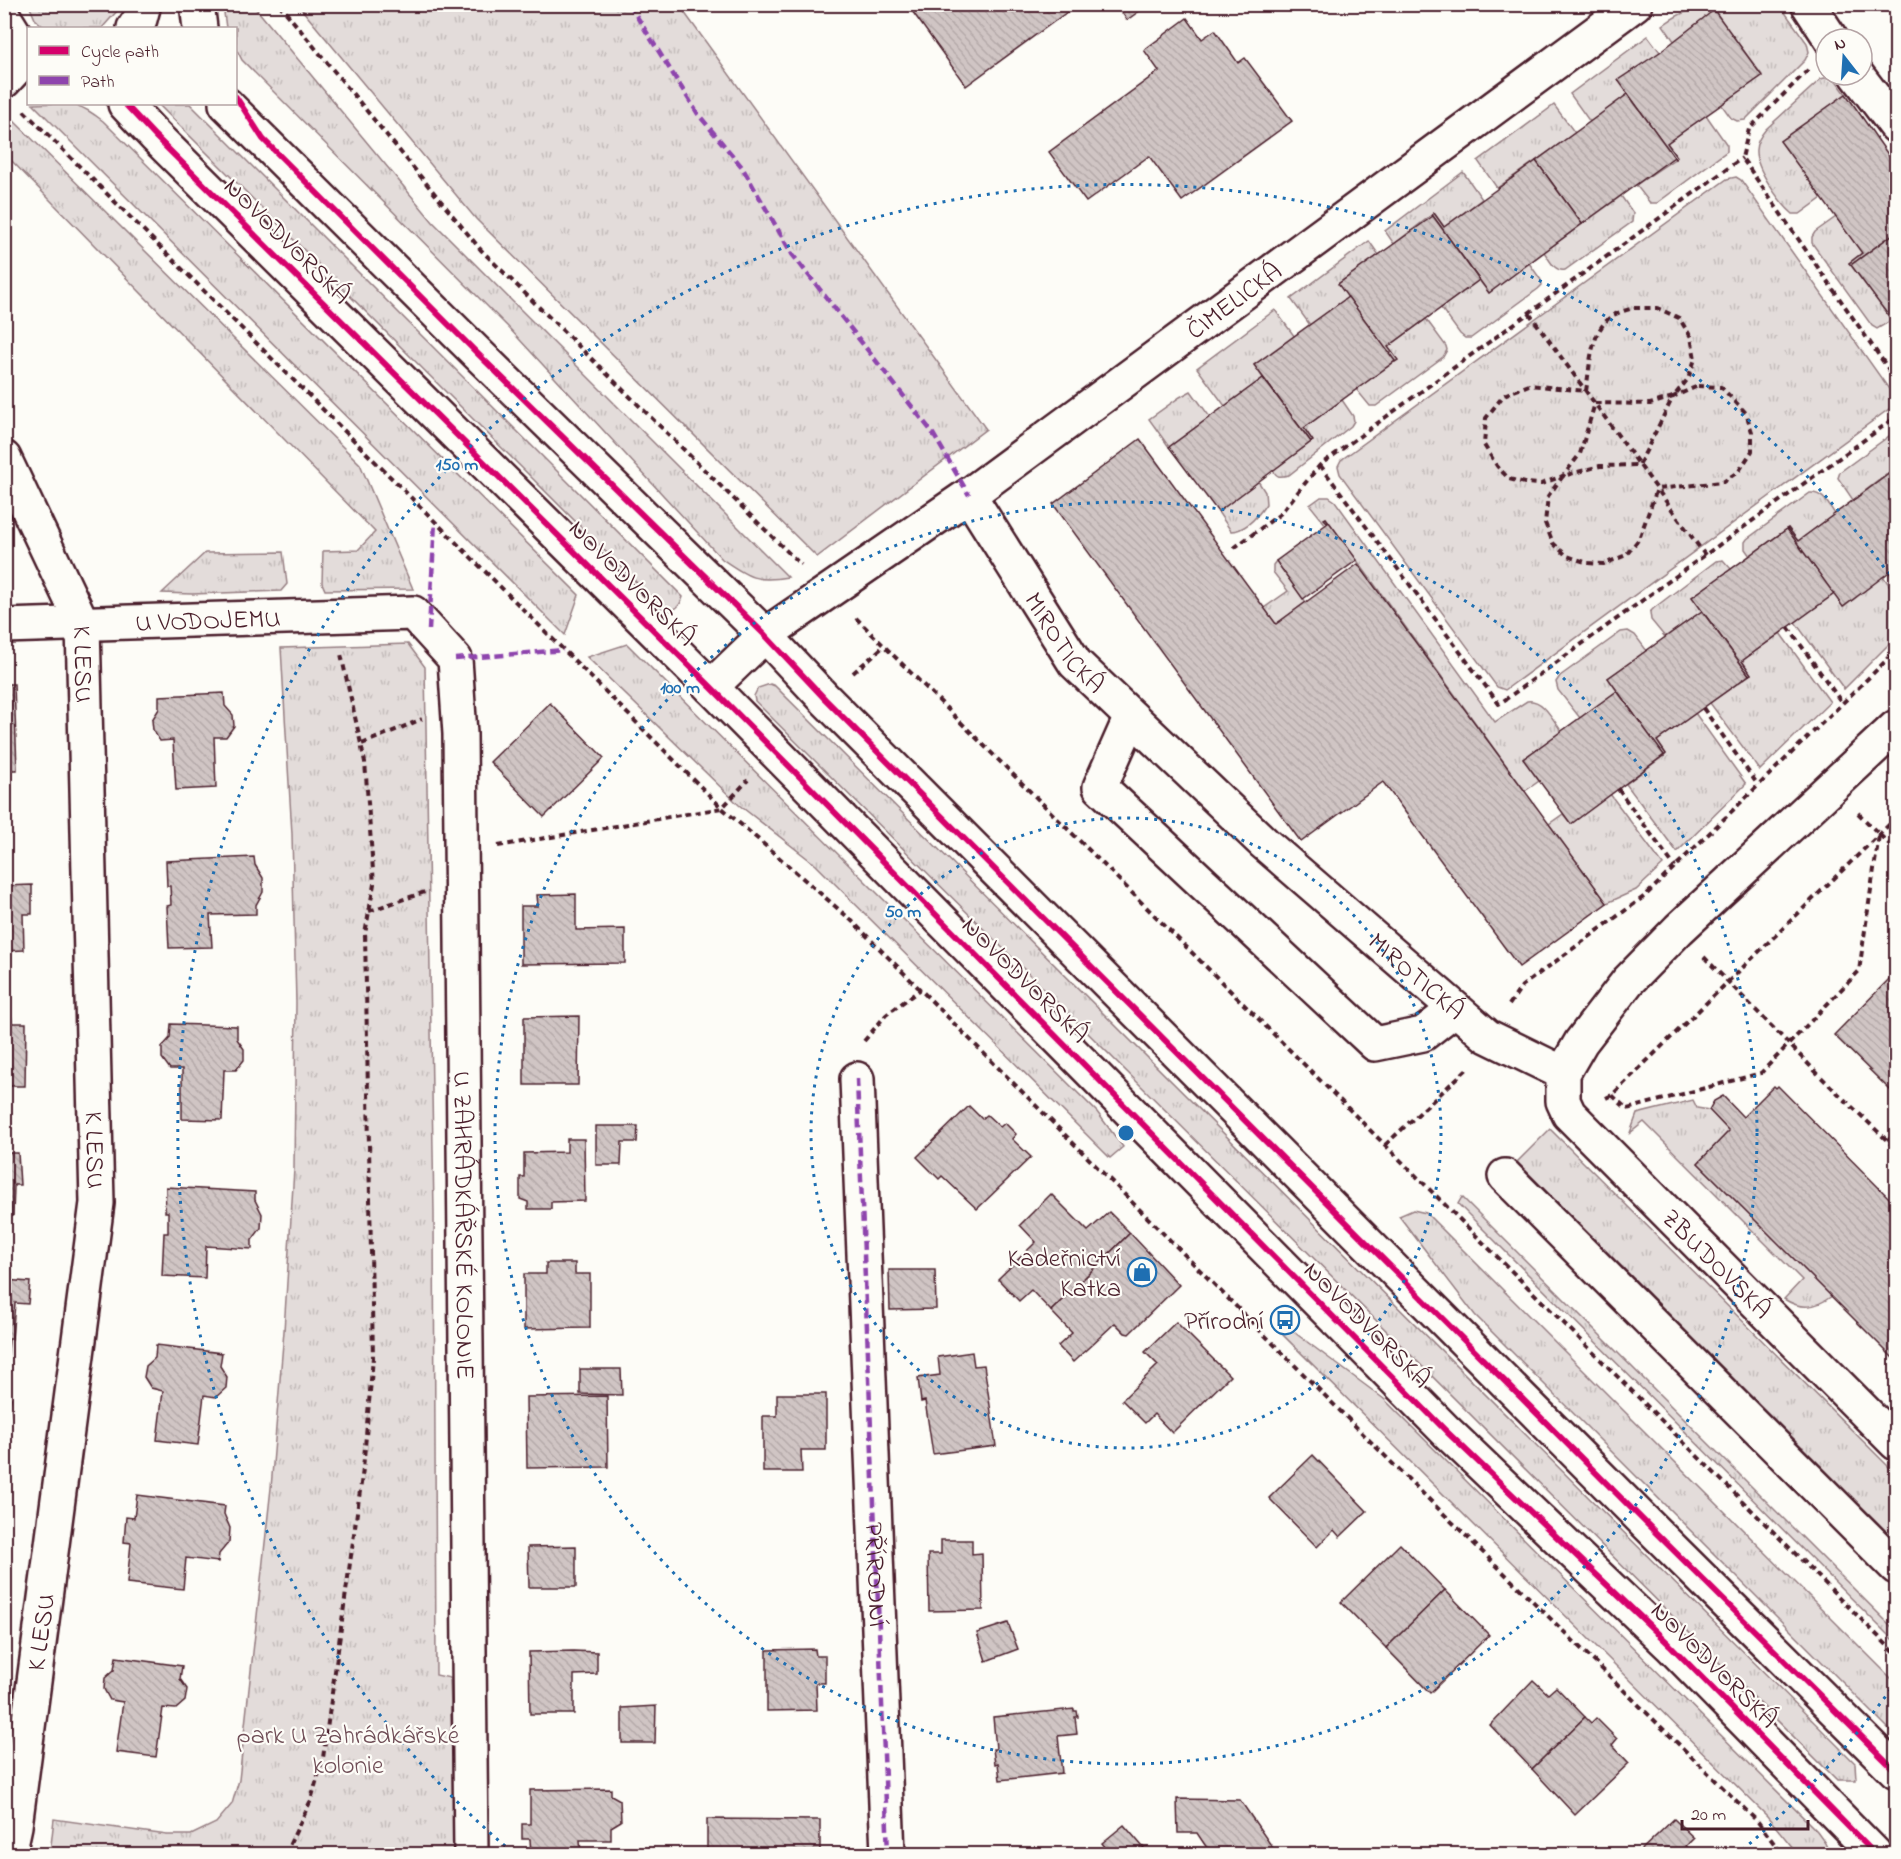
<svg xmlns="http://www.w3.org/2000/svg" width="1901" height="1859" font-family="'Indie Flower',sans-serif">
  <defs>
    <pattern id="grass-tufts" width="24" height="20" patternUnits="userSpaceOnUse" patternTransform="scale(1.5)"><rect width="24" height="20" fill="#e3dcda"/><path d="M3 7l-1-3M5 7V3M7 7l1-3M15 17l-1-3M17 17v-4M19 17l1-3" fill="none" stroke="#c4bcbb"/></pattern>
    <pattern id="building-back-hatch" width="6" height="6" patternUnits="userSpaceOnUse" patternTransform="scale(1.5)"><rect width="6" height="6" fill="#d0c5c4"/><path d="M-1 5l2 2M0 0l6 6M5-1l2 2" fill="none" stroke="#b4a9a9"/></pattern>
  </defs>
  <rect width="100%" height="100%" fill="#fdfcf7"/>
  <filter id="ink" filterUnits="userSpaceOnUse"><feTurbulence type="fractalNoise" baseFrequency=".0167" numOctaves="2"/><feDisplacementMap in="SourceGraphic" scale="12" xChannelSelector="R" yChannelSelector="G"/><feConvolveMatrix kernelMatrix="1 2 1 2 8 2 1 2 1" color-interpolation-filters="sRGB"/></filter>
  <g filter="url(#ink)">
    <g fill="url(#grass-tufts)" stroke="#967e82" stroke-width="1.5">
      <path d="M1726 4 1775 5 1784 11 1807 43 1809 52 1805 60 1745 120 1737 121 1731 118 1721 104 1762 75 1714 11 1674 41 1663 25C1685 9 1700 6 1726 4Z"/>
      <path d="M29 5H119L117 11 102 28H45L35 19Z"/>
      <path d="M223 5H253L433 222 788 577C756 583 748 577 722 559L508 327 242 60 236 48V28H226Z"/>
      <path d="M298 5H679L986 429 817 557 476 219Z"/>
      <path d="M1648 36 1660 52 1621 80 1628 94 1590 122 1570 94Z"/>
      <path d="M1828 77 1835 79 1846 94 1780 141 1822 198 1800 214H1793C1780 203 1755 168 1756 150 1756 142 1761 135 1766 129L1821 79Z"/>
      <path d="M33 104C68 103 75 99 103 121L579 595 565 635Z"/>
      <path d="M158 104H190L683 597C680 606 675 612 665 611Z"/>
      <path d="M1554 105 1575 133 1497 188 1478 161Z"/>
      <path d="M7 114 360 464 413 589 325 590 322 583 323 551 358 550 375 532 5 154V116Z"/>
      <path d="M1706 115 1727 145V151L1657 203H1650L1636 185 1676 158 1677 156 1667 143Z"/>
      <path d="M1463 172 1482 199 1444 227 1434 213 1394 244 1385 231Z"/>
      <path d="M1736 177 1741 180 1896 399 1893 406 1505 690 1497 687 1340 474 1338 466 1341 460 1727 179Z"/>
      <path d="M1621 196 1633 213 1632 222 1565 270C1554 272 1550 260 1544 252Z"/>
      <path d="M1836 217 1862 253 1849 263 1892 320 1877 329 1872 326 1812 243V237L1815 232Z"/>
      <path d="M1369 241 1379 255 1339 283 1348 297 1310 325 1291 299Z"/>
      <path d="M1529 263 1541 280 1542 285 1538 289 1471 338H1465L1460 334 1441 308 1479 280 1489 293Z"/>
      <path d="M1275 310 1295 337 1254 365 1263 378 1225 406 1197 368Z"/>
      <path d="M1426 319 1446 346 1447 350 1443 357 1376 406H1370L1356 389 1397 360 1388 347Z"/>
      <path d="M1191 391 1210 417 1169 447 1149 419 1180 397Z"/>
      <path d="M1342 400 1353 416 1354 421 1351 426 1289 475C1280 477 1277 478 1273 470L1312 441 1304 428Z"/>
      <path d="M1896 431V479L1891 471 1853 500 1838 478 1840 472Z"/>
      <path d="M1258 481 1265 492 1266 504C1258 516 1246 531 1231 531L1218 512Z"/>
      <path d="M1810 493C1823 492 1828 504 1835 514L1798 541 1788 528 1750 556 1745 549V542L1747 539Z"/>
      <path d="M1321 497H1329L1335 501 1495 722 1527 701C1543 698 1553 720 1562 732L1523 759 1539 781 1525 791 1326 518 1325 519 1328 523 1326 525 1310 505Z"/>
      <path d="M283 552 287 584 281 591 192 594 162 593 205 553Z"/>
      <path d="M1723 560 1732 570 1692 597 1702 611 1665 637 1651 620 1650 612 1654 608 1716 561Z"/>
      <path d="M1276 561 1306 602 1276 624 1264 608 1288 591 1273 572V565Z"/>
      <path d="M1883 576 1896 595V637L1844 689 1795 622 1834 594 1844 607Z"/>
      <path d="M1628 631 1635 635 1647 651 1608 678 1617 691 1580 718 1558 690 1556 682 1560 676 1621 632Z"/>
      <path d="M1780 633 1830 702 1760 770 1710 703 1751 674 1742 661Z"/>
      <path d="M408 644 425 667 434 1212 436 1675 450 1678 456 1854H50L54 1819 167 1835H191L216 1823 232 1804 239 1780 271 1488 284 1331 294 1169 296 1003 292 834 281 648Z"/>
      <path d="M627 644 1097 1112 1123 1147 1110 1158 816 865 739 805 587 657Z"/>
      <path d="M770 684 775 686 1855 1763 1856 1780H1837L755 701 754 696 758 688Z"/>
      <path d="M1695 713 1746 784 1677 852 1626 784 1666 754 1657 741Z"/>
      <path d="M1610 794 1663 865 1636 890 1607 903 1549 824 1563 814 1571 824Z"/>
      <path d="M1693 1100 1697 1108 1709 1110 1729 1131 1698 1163 1832 1296C1816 1308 1801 1310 1784 1299L1802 1280 1644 1122 1630 1133 1637 1114Z"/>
      <path d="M1550 1129 1896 1474V1541L1517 1162Z"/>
      <path d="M1462 1197 1896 1631V1643L1458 1204Z"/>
      <path d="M1413 1210 1426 1213 1896 1683V1736L1475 1315 1399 1216Z"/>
      <path d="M1287 1327 1384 1399 1817 1831 1825 1842 1830 1854H1798L1767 1816 1280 1332Z"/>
    </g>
    <g fill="url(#building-back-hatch)" stroke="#4a1f2b" stroke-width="1.5">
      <path d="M907 4H1078L966 86Z"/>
      <path d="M1116 4H1149L1127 20Z"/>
      <path d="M1714 10 1762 76 1667 143 1677 157 1675 159 1618 80 1660 52Z"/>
      <path d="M1187 18 1202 39 1215 30 1238 63 1245 58 1292 121 1182 201 1149 156 1086 202 1049 152 1159 71 1144 50Z"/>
      <path d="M1628 94 1674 157 1582 224 1536 161Z"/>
      <path d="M1846 94 1896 166V232L1851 265 1849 263 1862 253 1780 141Z"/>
      <path d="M1536 161 1582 224 1489 293 1432 215 1434 213 1444 227Z"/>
      <path d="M1433 216 1479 280 1388 347 1398 360 1395 362 1338 284Z"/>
      <path d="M1896 232V326L1851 265Z"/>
      <path d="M1348 297 1395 361 1304 428 1313 441 1311 442 1254 365Z"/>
      <path d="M1263 378 1311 442 1218 512 1169 447Z"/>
      <path d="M1140 439 1276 624 1358 564 1607 903 1519 967 1383 782 1301 842 1053 504Z"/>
      <path d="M1890 473 1896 483V567L1843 607 1786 529 1788 528 1798 541Z"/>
      <path d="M1326 518 1357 560 1303 599 1276 561 1328 523 1324 519Z"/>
      <path d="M1787 529 1834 594 1742 661 1751 674 1749 675 1692 597Z"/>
      <path d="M1702 611 1749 675 1657 741 1666 754 1664 756 1608 678Z"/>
      <path d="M4 684H14L17 770H4Z"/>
      <path d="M1617 691 1664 755 1571 824 1523 759Z"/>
      <path d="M224 693 225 706 233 715 234 726 226 737H214L216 788 176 790 173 740 160 741 153 730 152 720 159 709V696Z"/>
      <path d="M550 703 604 758 544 817 490 762Z"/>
      <path d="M254 857 255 865 263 878V892L256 905V914L210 915 212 947 169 948 167 906 171 905 170 886H167L166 861Z"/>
      <path d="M32 885V914H23L24 950 4 951V886Z"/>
      <path d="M576 894V930L625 929V963L521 964V906H538L537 895Z"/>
      <path d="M1896 972V1087L1892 1092 1834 1035Z"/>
      <path d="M4 1013H11L12 1023H26L25 1086H4Z"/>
      <path d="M579 1016 578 1085H524V1017Z"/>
      <path d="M171 1024 237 1026V1039L244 1049V1060L236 1070H224L222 1120 182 1119V1069H170L162 1058V1047L170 1038Z"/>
      <path d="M1774 1086 1776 1088 1778 1086 1896 1205V1361L1698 1163 1729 1131 1709 1110 1714 1101 1723 1096 1743 1117Z"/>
      <path d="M969 1106 982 1119 987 1115 1000 1127 1005 1123 1016 1134 1012 1139 1031 1157 977 1209 942 1176 939 1179 917 1157Z"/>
      <path d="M596 1126H638L637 1142H622L621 1165H596Z"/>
      <path d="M567 1139H584L585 1201 551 1202V1209H528V1202L520 1199V1177H524V1153L567 1152Z"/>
      <path d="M4 1153H18L20 1185H14L13 1216H4Z"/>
      <path d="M166 1187 255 1192V1200L262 1214 261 1228 252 1240V1249L206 1246 205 1278 162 1276 164 1233H168V1212H165Z"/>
      <path d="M1051 1194 1088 1231 1109 1212 1130 1233 1051 1311 1031 1290 1019 1301 998 1279 1036 1242 1020 1225Z"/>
      <path d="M1130 1233 1179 1285 1129 1334 1125 1333 1115 1323 1073 1362 1058 1346 1072 1333 1051 1311Z"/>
      <path d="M546 1263H575V1274H590V1328L524 1329V1274H546Z"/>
      <path d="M889 1270H935L936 1309 890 1310Z"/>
      <path d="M4 1280 30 1282 28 1304 15 1303 12 1339H9L7 1364H4Z"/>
      <path d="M1176 1322 1230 1376 1172 1433 1154 1414 1145 1423 1122 1400 1158 1365 1145 1352Z"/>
      <path d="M156 1345 222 1353 220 1366 227 1377 226 1388 216 1397 204 1395 198 1445 157 1440 163 1391 151 1388 144 1377 146 1366 155 1358Z"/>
      <path d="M972 1352 974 1366 984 1365 996 1446 933 1454 925 1401 921 1402 918 1378 940 1375 938 1357Z"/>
      <path d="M580 1369H621L622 1395 580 1394Z"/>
      <path d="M777 1394H826V1450H801L802 1472H763V1416H777Z"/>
      <path d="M607 1396 608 1467 527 1468 526 1397Z"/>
      <path d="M4 1398H11L4 1447Z"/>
      <path d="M1313 1455 1367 1511 1340 1537 1334 1530 1317 1547 1269 1498Z"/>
      <path d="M137 1495 225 1506 224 1514 230 1528 229 1542 219 1554 218 1562 186 1558 183 1589 127 1583 131 1543 124 1542 126 1517 134 1518Z"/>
      <path d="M941 1540H972V1554L982 1553 983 1610 929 1611 928 1554H941Z"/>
      <path d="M1400 1544 1445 1590 1386 1648 1341 1602Z"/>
      <path d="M576 1546V1587H529L528 1547Z"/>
      <path d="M1445 1590 1489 1635 1430 1693 1386 1648Z"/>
      <path d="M1008 1623 1018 1649 986 1661 977 1633Z"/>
      <path d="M815 1649 816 1656H825V1683H816L817 1710 767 1711V1650Z"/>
      <path d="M573 1651 597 1652V1674L574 1675V1714H530L529 1652Z"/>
      <path d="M116 1657 182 1666 180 1679 187 1689 185 1701 176 1709 163 1708 156 1757 116 1752 123 1702 110 1700 104 1689 105 1678 114 1670Z"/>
      <path d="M1533 1680 1548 1694 1556 1687 1585 1717 1532 1769 1490 1725Z"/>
      <path d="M656 1706 655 1743H622V1708Z"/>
      <path d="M1074 1709V1711H1077L1078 1717H1075L1077 1734 1058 1736 1062 1773 1000 1780 998 1763 995 1764 993 1749H996L993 1717Z"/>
      <path d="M1585 1717 1591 1723 1596 1718 1617 1739 1612 1745 1629 1763 1575 1815 1532 1769Z"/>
      <path d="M611 1789V1795L620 1800 621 1821 611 1827V1840H580L581 1854H531L530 1839H522V1824H530V1790Z"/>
      <path d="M1177 1799 1240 1800 1277 1854H1211L1197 1833H1178Z"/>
      <path d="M707 1819 820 1820V1854H707Z"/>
      <path d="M1674 1819 1694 1838 1686 1846 1695 1854H1637Z"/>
      <path d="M1124 1825 1149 1854H1111L1102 1843Z"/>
    </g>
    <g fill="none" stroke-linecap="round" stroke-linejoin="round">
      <g stroke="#4a1f2b" stroke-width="38">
        <g id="minor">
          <path d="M197 4 200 28"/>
          <path d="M1808 4 1831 39"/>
          <path d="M1857 75 1896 126"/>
          <path d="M4 81 28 55"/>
          <path id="s1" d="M4 458 83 625 97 1203 15 1826 9 1854"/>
          <path id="s2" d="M969 495 1075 663 1264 843 1487 1036 1563 1073"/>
          <path id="s3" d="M4 626 413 613 455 659 460 734 471 1854"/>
          <path id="s4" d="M711 687 765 635 969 495 1635 4"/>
          <path d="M1131 717 1100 787 1375 1044 1423 1034 1455 1009"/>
          <path id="s5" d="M1896 727 1679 929 1628 981 1581 1042 1563 1073V1101L1569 1114 1896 1443"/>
          <path d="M857 1079 888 1854"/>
          <path d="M1505 1176 1896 1567"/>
        </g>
      </g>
      <g stroke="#4a1f2b" stroke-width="38">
        <g id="major">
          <path d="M4 17 19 41 28 49"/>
          <path d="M134 28 140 19 144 4"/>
          <path d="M125 104 155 136 711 687 1447 1432 1670 1645 1875 1854"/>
          <path d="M226 104 479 355 765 635 825 699 1646 1523 1896 1771"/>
        </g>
      </g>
      <g stroke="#4a1f2b" stroke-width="4" stroke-dasharray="6 4.5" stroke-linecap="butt">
        <path d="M279 4 481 250 801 565"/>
        <path d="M1808 70 1749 129 1742 158 1896 380"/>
        <path d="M24 111 722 808 851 920 1403 1474 1758 1822 1782 1854"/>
        <path d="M1634 308H1657L1679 318 1691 337 1695 359 1688 379 1673 397 1650 404 1595 403 1580 454 1563 476 1541 484 1525 483 1509 479 1497 466 1484 445 1486 418 1504 395 1529 385 1586 391C1590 367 1590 331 1612 316 1618 312 1627 310 1634 308Z"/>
        <path d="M1529 313 1705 555"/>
        <path d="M1698 386 1721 387 1746 413 1752 432V451L1739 471 1723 482 1657 489 1639 539 1626 555 1604 564 1588 563 1567 556 1553 543 1545 523 1548 496 1563 476 1600 466 1639 465 1673 397Z"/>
        <path d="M1320 465 1499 704 1896 417"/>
        <path d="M1234 548 1280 514 1320 465 1742 158"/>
        <path d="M1890 571 1896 580"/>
        <path d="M856 618 1896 1654"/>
        <path d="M1788 627 1842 703"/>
        <path d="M853 673 884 646"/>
        <path d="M1703 708 1758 785"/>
        <path d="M362 744 422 719"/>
        <path d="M1618 789 1675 867"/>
        <path d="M1858 813 1896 851"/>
        <path d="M498 846 722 808 748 780"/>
        <path d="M369 911 425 892"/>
        <path d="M1704 957 1821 1077 1896 1149"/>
        <path d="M1509 1005 1522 986 1645 896 1896 651"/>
        <path d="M864 1041 886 1015 921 989"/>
        <path d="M1612 1095 1627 1109 1761 1073 1859 971 1879 835"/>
        <path d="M1606 1098 1612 1095 1896 818"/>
        <path d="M1888 1141 1896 1132"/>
        <path d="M1385 1145 1467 1069"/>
        <path d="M285 1854 311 1800 323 1758 363 1469 373 1358 365 934 374 884 365 762 341 654"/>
      </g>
      <use href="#minor" stroke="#fdfcf7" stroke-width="33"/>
      <use href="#major" stroke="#fdfcf7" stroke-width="33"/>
      <g stroke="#8e44ad" stroke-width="4.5" stroke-dasharray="9 4.5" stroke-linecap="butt">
        <path d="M629 4 698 114 742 167 792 254 932 432 969 495"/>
        <path d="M429 630 435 522"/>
        <path d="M455 659 563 650"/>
        <path id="s6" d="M857 1079 888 1854"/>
      </g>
      <g stroke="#fdfcf7" stroke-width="10">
        <g id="cycleway">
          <path d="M236 97 263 139 479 355 765 635 825 699 1646 1523 1896 1771"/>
          <path d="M125 104 155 136 711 687 1447 1432 1670 1645 1875 1854"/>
        </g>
      </g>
      <use href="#cycleway" stroke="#d6006c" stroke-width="6"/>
    </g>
  </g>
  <g fill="none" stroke="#1f6fb2" stroke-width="3" stroke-dasharray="3 6">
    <circle cx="1126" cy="1133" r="315"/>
    <circle cx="1126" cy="1133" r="631"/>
    <path d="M1896 1682A946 946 0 0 1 1740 1852M512 1852A946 946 0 1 1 1896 584"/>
  </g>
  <defs>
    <g id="shop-ring" transform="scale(1.5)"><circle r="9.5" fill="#fdfcf7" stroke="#1f6fb2" stroke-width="1.5"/><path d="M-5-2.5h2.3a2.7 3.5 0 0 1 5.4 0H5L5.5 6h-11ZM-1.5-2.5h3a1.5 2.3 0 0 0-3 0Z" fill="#1f6fb2"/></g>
    <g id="bus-ring" transform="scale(1.5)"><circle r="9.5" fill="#fdfcf7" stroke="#1f6fb2" stroke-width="1.5"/><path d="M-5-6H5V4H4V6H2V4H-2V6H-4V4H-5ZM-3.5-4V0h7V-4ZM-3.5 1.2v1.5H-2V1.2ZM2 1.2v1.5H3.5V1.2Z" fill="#1f6fb2"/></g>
  </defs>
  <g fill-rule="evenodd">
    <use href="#shop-ring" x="1142" y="1272"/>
    <use href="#bus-ring" x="1285" y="1320"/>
  </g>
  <g text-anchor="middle" stroke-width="4.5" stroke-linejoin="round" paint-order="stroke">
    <g font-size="26" fill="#4a1f2b" stroke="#fdfcf7">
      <text transform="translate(288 240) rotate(45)" y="9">NOVODVORSKÁ</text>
      <text dy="9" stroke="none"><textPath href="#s4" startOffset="651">ČIMELICKÁ</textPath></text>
      <text transform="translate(633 582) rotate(45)" y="9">NOVODVORSKÁ</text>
      <text dy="9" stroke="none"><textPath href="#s3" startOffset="204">U VODOJEMU</textPath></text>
      <text dy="9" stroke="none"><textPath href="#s2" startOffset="176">MIROTICKÁ</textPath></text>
      <text dy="9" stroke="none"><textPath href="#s1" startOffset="224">K LESU</textPath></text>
      <text dy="9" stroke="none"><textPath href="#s2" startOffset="662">MIROTICKÁ</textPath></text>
      <text transform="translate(1026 979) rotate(45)" y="9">NOVODVORSKÁ</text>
      <text dy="9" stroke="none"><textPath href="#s1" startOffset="710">K LESU</textPath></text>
      <text dy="9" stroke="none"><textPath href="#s3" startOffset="1038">U ZAHRÁDKÁŘSKÉ KOLONIE</textPath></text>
      <text dy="9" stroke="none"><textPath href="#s5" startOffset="735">ZBUDOVSKÁ</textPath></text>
      <text transform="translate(1368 1324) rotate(45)" y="9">NOVODVORSKÁ</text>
      <text dy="9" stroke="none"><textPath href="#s6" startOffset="496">PŘÍRODNÍ</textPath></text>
      <text transform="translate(40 1632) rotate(-82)" y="9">K LESU</text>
      <text transform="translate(1715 1664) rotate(45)" y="9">NOVODVORSKÁ</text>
    </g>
    <g font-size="26" fill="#4a1f2b" stroke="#fdfcf7" text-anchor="end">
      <text x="1121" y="1266">Kadeřnictví<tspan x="1121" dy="30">Katka</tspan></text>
      <text x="1264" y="1329">Přírodní</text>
    </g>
    <g font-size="26" fill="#704e57" stroke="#fdfcf7">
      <text x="348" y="1743">park U Zahrádkářské<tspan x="348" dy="30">kolonie</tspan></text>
    </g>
  </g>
  <circle cx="1126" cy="1133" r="9" fill="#1f6fb2" stroke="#fdfcf7" stroke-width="3"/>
  <g font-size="18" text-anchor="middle" font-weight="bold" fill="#1f6fb2" stroke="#fdfcf7" stroke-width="4.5" stroke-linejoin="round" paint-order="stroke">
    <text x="457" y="470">150 m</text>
    <text x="680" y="693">100 m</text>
    <text x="903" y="917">50 m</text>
  </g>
  <rect width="1901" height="1859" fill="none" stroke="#fdfcf7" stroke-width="24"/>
  <rect x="12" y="12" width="1877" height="1835" fill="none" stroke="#4a1f2b" stroke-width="2" filter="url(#ink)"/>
  <rect x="27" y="27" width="210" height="78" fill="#fdfcf7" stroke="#b5a4a5" stroke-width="1.5"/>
  <rect x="39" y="46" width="30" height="9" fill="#d6006c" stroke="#b5a4a5" stroke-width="1.5"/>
  <text x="81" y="57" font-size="18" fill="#4a1f2b">Cycle path</text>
  <rect x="39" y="76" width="30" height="9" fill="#8e44ad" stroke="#b5a4a5" stroke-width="1.5"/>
  <text x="81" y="87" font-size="18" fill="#4a1f2b">Path</text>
  <g transform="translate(1844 57) rotate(343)"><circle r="28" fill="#fdfcf7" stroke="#b5a4a5" stroke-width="1.5"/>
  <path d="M0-4.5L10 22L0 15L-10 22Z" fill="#1f6fb2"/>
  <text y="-9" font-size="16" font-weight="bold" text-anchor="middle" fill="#4a1f2b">N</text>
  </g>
  <path d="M1682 1820v9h126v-9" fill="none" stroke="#4a1f2b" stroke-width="3"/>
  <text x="1691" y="1820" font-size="18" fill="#4a1f2b" stroke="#fdfcf7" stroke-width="4.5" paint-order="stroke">20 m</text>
</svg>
